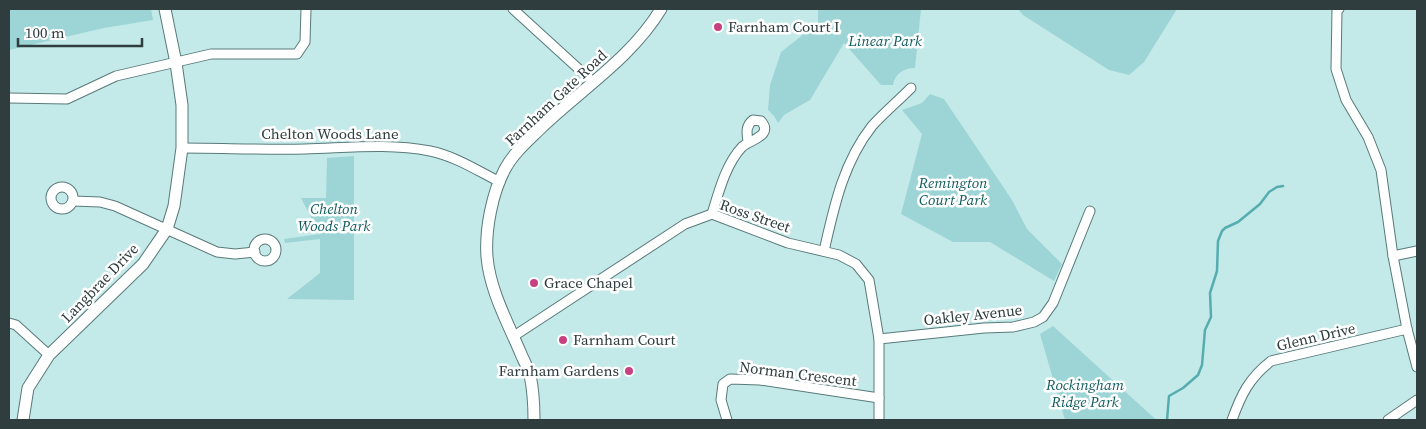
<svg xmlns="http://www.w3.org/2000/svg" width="1426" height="429" font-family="'Source Serif 4',serif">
  <rect width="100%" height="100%" fill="#c4e9e9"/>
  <g fill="#9dd5d6">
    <path d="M9 9H151L153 20 104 28 9 50Z"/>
    <path d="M818 9H921L915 68C903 68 895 74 893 85H881L844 43 810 100 784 115 778 123 774 116 768 110 770 85 781 52 818 23Z"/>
    <path d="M1018 9H1177L1144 62 1129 75 1109 70 1023 15Z"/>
    <path d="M930 94 944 99 1012 200 1027 229 1062 264 1054 281 990 242H953L901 214 922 134 902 110 922 103Z"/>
    <path d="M354 156V300L287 299 320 273V239L285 243 284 239 320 234 301 198H326L327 158Z"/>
    <path d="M1053 326 1152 416 1157 420H1065L1040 334Z"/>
  </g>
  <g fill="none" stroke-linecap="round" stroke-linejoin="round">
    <path stroke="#55adaf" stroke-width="2.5" d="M1167 420 1169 396 1183 388 1198 375 1202 365 1205 330 1211 317 1210 293 1217 271 1218 241 1222 231 1225 228 1238 222 1260 204 1269 192 1277 187 1283 186"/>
    <g stroke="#587a7a" stroke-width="11">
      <g id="minor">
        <path d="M513 9 593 82"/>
        <path d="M1339 9H1337L1336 69 1346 100 1368 137 1381 170 1393 256 1407 329 1417 367"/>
        <path d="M9 98 67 99 116 76 211 54H297L305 42 306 9"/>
        <path d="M182 148C223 148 264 150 305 149 347 148 388 143 430 151 455 156 478 171 500 182"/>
        <circle cx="62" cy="198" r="11"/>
        <path d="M73 201 100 202 115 206 217 252 235 254 255 252"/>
        <path d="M712 214C719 191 726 164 742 147 749 140 774 136 761 121L753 120C745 126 747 134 748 142"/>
        <circle cx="265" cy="250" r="11"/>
        <path d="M824 251C834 207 843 163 872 126 884 113 898 101 911 88"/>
        <path d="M1393 256 1417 251"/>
        <path d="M9 323 16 325 49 355"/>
        <path d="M514 336 685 224 712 214 788 243 839 255 856 264 869 280 879 339V420"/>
        <path d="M879 339 984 328 1013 327 1034 322 1043 317 1053 303 1090 211"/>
        <path d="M727 420 721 400 723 384 730 379 760 380 879 398"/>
        <path d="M1232 420C1241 395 1249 378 1271 361L1407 329"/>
        <path d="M1388 420 1417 400"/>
      </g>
    </g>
    <g stroke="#587a7a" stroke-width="13">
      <g id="tertiary">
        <path d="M23 420 28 388 49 355 143 264 167 229 174 206 182 148V105L176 63 165 9"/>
        <path d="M534 420C534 405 533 389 530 375 528 368 524 361 521 354 508 323 490 291 487 257 485 230 492 193 505 169 514 152 530 139 543 126 583 88 632 57 661 9"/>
      </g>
    </g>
    <use href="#minor" stroke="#fff" stroke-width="9"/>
    <use href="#tertiary" stroke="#fff" stroke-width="11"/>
  </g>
  <g fill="#c74181" stroke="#fff" stroke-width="2">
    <circle cx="718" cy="27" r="5"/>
    <circle cx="534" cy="283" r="5"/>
    <circle cx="563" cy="340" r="5"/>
    <circle cx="629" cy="371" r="5"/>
  </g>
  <g text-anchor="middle" stroke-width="5" stroke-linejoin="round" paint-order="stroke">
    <g font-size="15" fill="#2f3d3e" stroke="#fff" text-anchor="start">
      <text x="728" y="32">Farnham Court I</text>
      <text x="544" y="288">Grace Chapel</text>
      <text x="573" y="345">Farnham Court</text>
      <text x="619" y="376" text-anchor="end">Farnham Gardens</text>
    </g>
    <g font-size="15" font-style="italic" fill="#105c5e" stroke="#fff">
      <text x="885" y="46">Linear Park</text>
      <text x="953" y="188">Remington<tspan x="953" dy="17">Court Park</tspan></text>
      <text x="334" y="214">Chelton<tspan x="334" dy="17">Woods Park</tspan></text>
      <text x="1085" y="390">Rockingham<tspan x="1085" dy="17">Ridge Park</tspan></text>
    </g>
    <g font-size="15" fill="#2f3d3e" stroke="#fff">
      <text transform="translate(556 98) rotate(-43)" y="5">Farnham Gate Road</text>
      <text x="330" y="139">Chelton Woods Lane</text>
      <text transform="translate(755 216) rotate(19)" y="5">Ross Street</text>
      <text transform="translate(100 283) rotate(-46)" y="5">Langbrae Drive</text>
      <text transform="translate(973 315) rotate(-6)" y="5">Oakley Avenue</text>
      <text transform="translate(1316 337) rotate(-13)" y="5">Glenn Drive</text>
      <text transform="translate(798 374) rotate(7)" y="5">Norman Crescent</text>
    </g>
  </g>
  <rect width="1426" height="429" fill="none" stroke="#2f3d3e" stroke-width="20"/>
  <path d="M18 38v8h124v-8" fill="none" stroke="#2f3d3e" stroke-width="2.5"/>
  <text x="25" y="38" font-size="15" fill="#2f3d3e" stroke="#ffffff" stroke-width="4" paint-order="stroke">100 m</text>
</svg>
